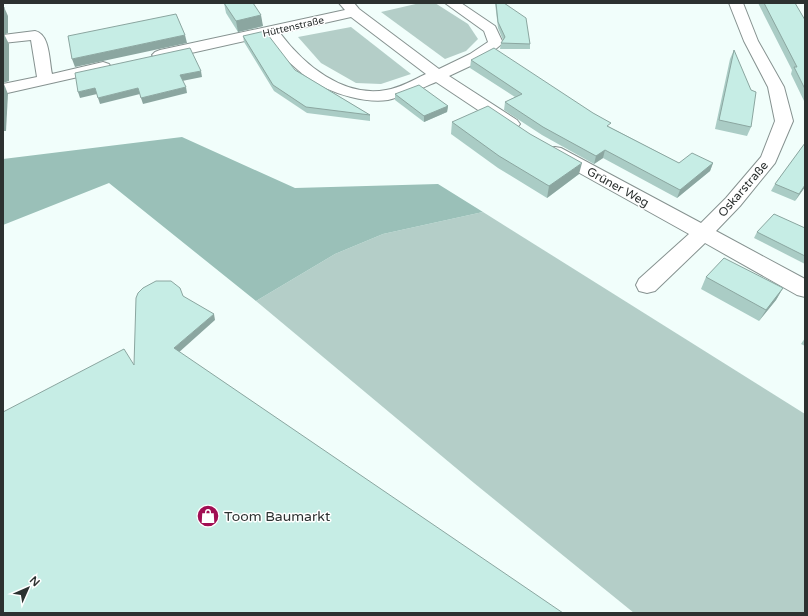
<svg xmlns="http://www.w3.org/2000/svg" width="808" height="616" font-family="'Varela Round',sans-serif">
  <rect width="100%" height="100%" fill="#f1fefb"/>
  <g fill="#b4cec8">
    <path d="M420 3H435L468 24 478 39 466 51 445 59 381 12Z"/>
    <path d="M351 27 411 74 381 84 356 83 321 63 298 37Z"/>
    <path d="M483 212 805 414V613H634L474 483 256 301 335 254 383 234Z"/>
  </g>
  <path fill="#9ac0b8" d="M182 137 295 188 438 184 483 212 383 234 335 254 256 301 109 183 3 225V159Z"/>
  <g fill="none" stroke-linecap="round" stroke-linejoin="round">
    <g stroke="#869290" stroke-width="2">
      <g id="minor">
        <path d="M339 3H354L359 9 439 69 470 54 488 42 484 31 445 3H461L495 26 503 43 481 61 449 76 517 120 520 124 517 128 511 129 505 128 436 82C420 89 405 96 388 100 376 102 363 100 351 97 314 88 289 66 267 36L160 60 155 58 152 55 155 52 160 50 345 10ZM351 17 426 74C413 80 400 88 386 90 343 98 303 64 280 33Z"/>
        <path d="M729 3H743L758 41 784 87 793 121 775 163 740 206 716 231 805 279V297L797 295 705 243 655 291 647 293 639 291 636 285 639 279 689 234 549 156 546 152 549 148 555 147 561 148 701 223 726 198 761 157 775 121 768 87 744 41Z"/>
        <path d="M35 31C50 34 49 60 52 74L103 62 109 64 111 67 109 70 3 94V84L37 77 31 40 3 43V35Z"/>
      </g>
    </g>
    <use href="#minor" fill="#fff" fill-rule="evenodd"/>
  </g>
  <g fill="#aaccc5">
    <path d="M224 3H253L263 26 238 32 226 13Z"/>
    <path d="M495 3H504L530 44V49H500L501 43 503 40 498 28Z"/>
    <path d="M758 3H795L805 20V103L791 74 792 70Z"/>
    <path d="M243 36 295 70 370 115V121L307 113 274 91 244 42Z"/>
    <path d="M734 50 751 127 747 136 715 129 730 59Z"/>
    <path d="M471 60 610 127 679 163H713L710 171 677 198 603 158 594 164 542 135 504 110 505 102 515 97 470 68Z"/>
    <path d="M395 94 448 106 447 112 424 122 395 100Z"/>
    <path d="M805 109V187L795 201 771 191 775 184 804 145V111Z"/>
    <path d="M452 122 579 174 547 198 498 168 451 134Z"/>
    <path d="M805 228V264L754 238 757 232Z"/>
    <path d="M706 277 783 288 776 300 759 321 701 289Z"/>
    <path d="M805 338V346L801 344Z"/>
  </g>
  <g fill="#8ba6a0">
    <path d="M4 7 8 16V33L3 35Z"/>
    <path d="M261 15 263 26 238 32 236 21Z"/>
    <path d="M4 34 9 44V81L3 83Z"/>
    <path d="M185 35 187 43 75 67 72 59Z"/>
    <path d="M201 71 202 77 182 81 180 75Z"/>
    <path d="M4 84 8 94 6 131H3V94Z"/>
    <path d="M186 87 187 93 143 104 141 98Z"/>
    <path d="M95 88 97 94 80 98 78 92Z"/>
    <path d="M138 88 140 94 100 104 98 98Z"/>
    <path d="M448 106 447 112 424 122V116Z"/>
    <path d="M605 150 603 158 594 164 596 156Z"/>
    <path d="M582 163 579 174 547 198 549 186Z"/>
    <path d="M713 163 710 171 677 198 680 190Z"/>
    <path d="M805 185V187L795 201 799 194Z"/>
    <path d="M783 288 776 300 759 321 766 310Z"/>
    <path d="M214 314 215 320 177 354 174 348Z"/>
  </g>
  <g fill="#c6ede5" stroke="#8ba6a0">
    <path d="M224 3H253L261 15 236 21Z"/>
    <path d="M496 3H504L526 18 530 44 501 43 505 37 498 22Z"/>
    <path d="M764 3H795L805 20V89L794 67H797Z"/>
    <path d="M3 7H4V23L3 24Z"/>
    <path d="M176 14 185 35 72 59 68 36Z"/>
    <path d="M265 31 295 70 370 115 306 107 273 85 243 36Z"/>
    <path d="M3 34H4V71L3 72Z"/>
    <path d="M190 48 201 71 180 75 186 87 141 98 138 88 98 98 95 88 78 92 75 73Z"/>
    <path d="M494 48 593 113 611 123 607 126 679 163 692 153 713 163 680 190 605 150 596 156 543 127 505 102 522 94 471 60Z"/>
    <path d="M734 50 751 90 756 92 751 127 719 120Z"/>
    <path d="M419 85 448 106 424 116 395 94Z"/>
    <path d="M488 106 530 134 582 163 549 186 499 156 452 122Z"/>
    <path d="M805 143V185L799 194 775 184Z"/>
    <path d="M774 214 805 228V256L757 232Z"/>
    <path d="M724 258 783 288 766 310 706 277Z"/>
    <path d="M156 281H171L180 288 183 296 214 314 174 348 563 613H3V412L124 349 134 365 136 298 138 293 143 288Z"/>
  </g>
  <defs>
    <g id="shop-disc" transform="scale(1.15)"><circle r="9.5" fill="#a10e53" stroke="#fff"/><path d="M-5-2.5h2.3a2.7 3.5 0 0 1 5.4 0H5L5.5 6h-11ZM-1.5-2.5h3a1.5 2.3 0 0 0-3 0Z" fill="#fff"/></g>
  </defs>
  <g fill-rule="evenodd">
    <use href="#shop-disc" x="208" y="516"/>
  </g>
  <g text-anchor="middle" stroke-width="3" stroke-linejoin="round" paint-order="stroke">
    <g font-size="10" fill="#2c3130" stroke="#fff">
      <text transform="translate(293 26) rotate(-13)" y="4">Hüttenstraße</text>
    </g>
    <g font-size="12" fill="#2c3130" stroke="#fff">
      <text transform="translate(618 187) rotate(29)" y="4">Grüner Weg</text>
      <text transform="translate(743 189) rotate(-49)" y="4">Oskarstraße</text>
    </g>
    <g font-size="14" fill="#2c3130" stroke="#fff" text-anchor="start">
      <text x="224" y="521">Toom Baumarkt</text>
    </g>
  </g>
  <rect width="808" height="616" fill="none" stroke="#2c3130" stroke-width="8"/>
  <g transform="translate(28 588) rotate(45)" stroke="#ffffff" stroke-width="3" paint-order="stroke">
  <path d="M0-3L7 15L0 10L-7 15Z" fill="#2c3130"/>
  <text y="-6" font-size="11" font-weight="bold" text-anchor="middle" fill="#2c3130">N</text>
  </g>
</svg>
